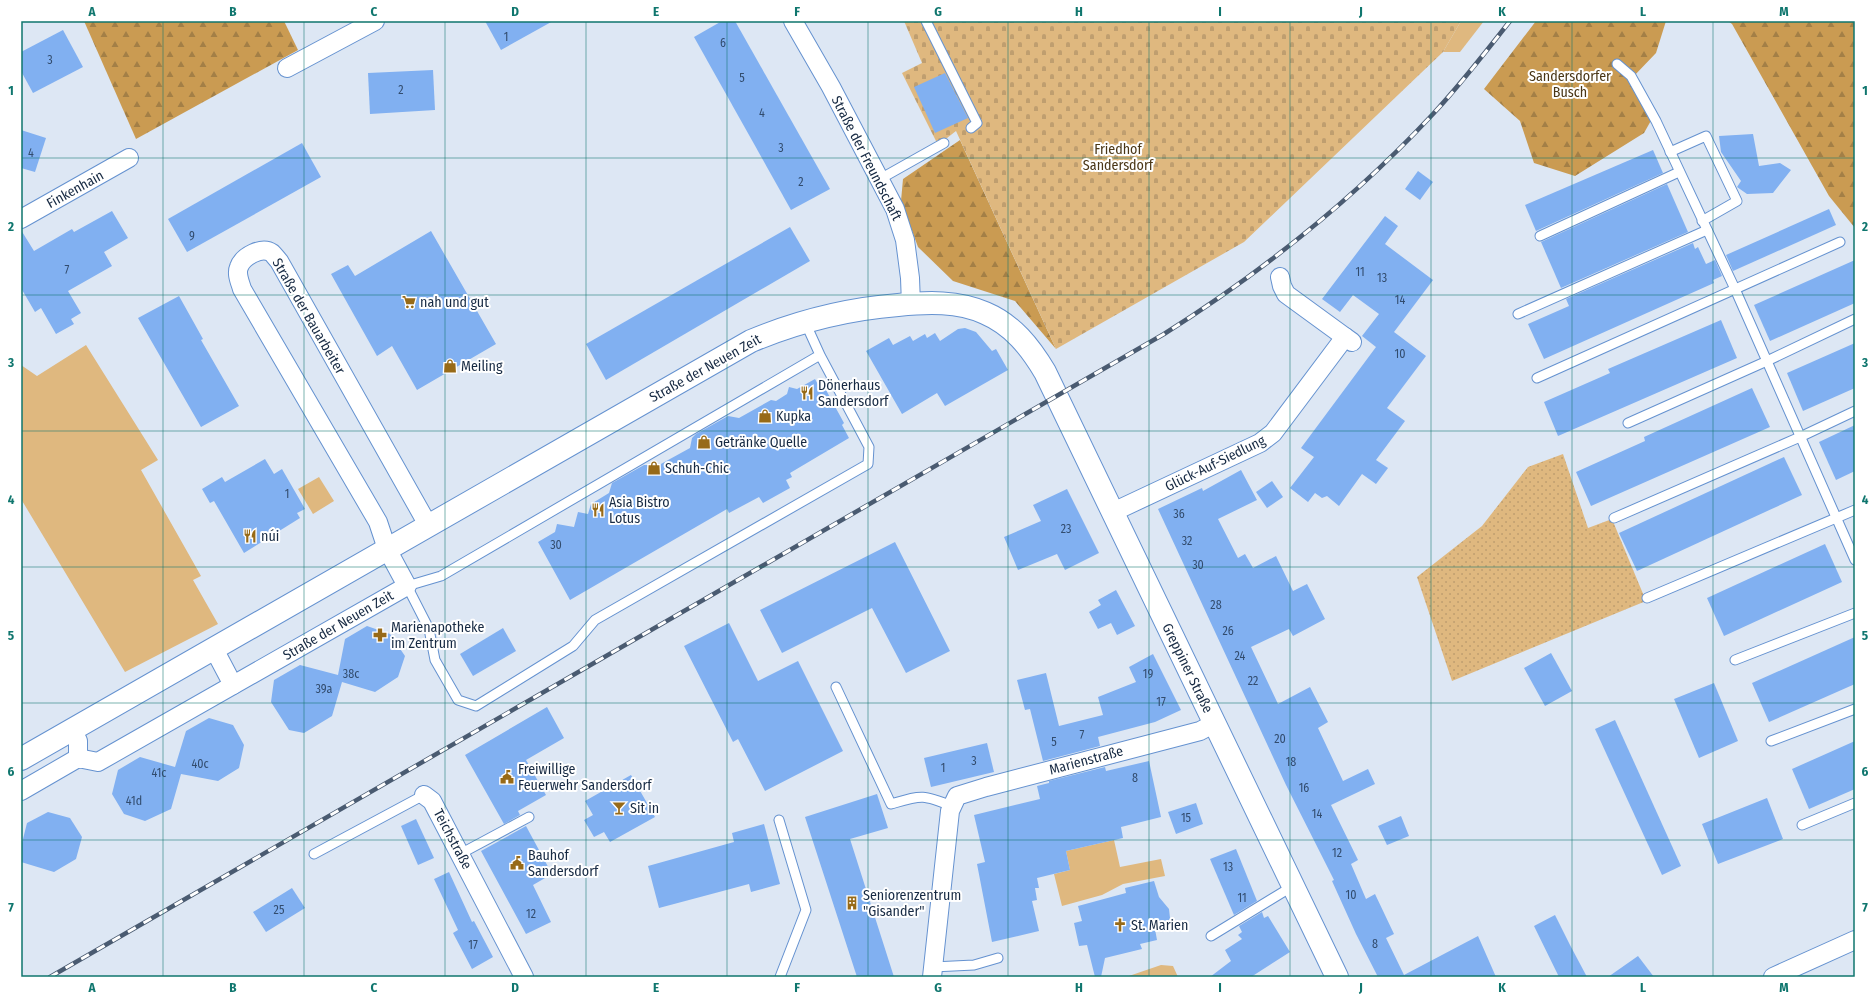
<svg xmlns="http://www.w3.org/2000/svg" width="1876" height="998" font-family="'Fira Sans Condensed',sans-serif">
  <defs>
    <pattern id="forest-firs" width="22" height="20" patternUnits="userSpaceOnUse"><rect width="22" height="20" fill="#ca9b52"/><path d="M5 1l3.5 6h-7zM16 11l3.5 6h-7z" fill="#a37f46"/></pattern>
    <pattern id="cemetery-stones" width="16" height="16" patternUnits="userSpaceOnUse"><rect width="16" height="16" fill="#dfb87f"/><path d="M2 7V4a2 2 0 0 1 4 0v3zM10 15v-3a2 2 0 0 1 4 0v3z" fill="#bf9e6f"/></pattern>
    <pattern id="garden-dots" width="8" height="8" patternUnits="userSpaceOnUse"><rect width="8" height="8" fill="#dfb87f"/><path d="M2 2h.1M6 6h.1" fill="none" stroke="#bf9e6f" stroke-width="1.8" stroke-linecap="round"/></pattern>
  </defs>
  <rect width="100%" height="100%" fill="#dde7f4"/>
  <g fill="#dfb87f">
    <path d="M1461 21H1484L1460 52H1443Z"/>
    <path d="M86 345 158 460 141 470 201 576 193 580 218 624 125 672 21 499V365L37 376Z"/>
    <path d="M319 477 334 501 313 514 298 489Z"/>
    <path d="M1114 840 1120 867 1161 859 1165 876 1123 884 1102 895 1062 906 1054 874 1070 870 1066 851Z"/>
    <path d="M1161 965 1173 966 1178 977H1126Z"/>
  </g>
  <g fill="url(#forest-firs)">
    <path d="M84 21H284L298 50 136 139Z"/>
    <path d="M1536 21H1666L1656 53 1633 77 1653 117 1644 133 1575 176 1534 163 1520 121 1484 89Z"/>
    <path d="M1728 21H1855V228L1829 196 1732 24Z"/>
    <path d="M960 140 1056 349 1015 301 953 281 918 247 901 201 903 179Z"/>
  </g>
  <path fill="url(#cemetery-stones)" d="M904 21H1461L1443 52 1244 242 1056 349 956 131 938 145 902 73 922 63Z"/>
  <path fill="url(#garden-dots)" d="M1563 454 1588 528 1612 519 1646 601 1452 681 1417 577 1482 526 1528 467Z"/>
  <g fill="#81b0f1">
    <path d="M485 21H553L501 50Z"/>
    <path d="M722 21H735L830 189 791 210 694 37Z"/>
    <path d="M63 30 83 67 33 93 21 71V52Z"/>
    <path d="M433 70 435 110 370 114 368 73Z"/>
    <path d="M945 73 968 118 935 133 914 87Z"/>
    <path d="M21 130 46 138 35 172 21 168Z"/>
    <path d="M1753 134 1759 166 1780 163 1791 170 1773 193 1747 194 1737 187 1741 181 1721 152 1719 136Z"/>
    <path d="M302 143 321 177 187 252 168 219Z"/>
    <path d="M1653 150 1663 173 1536 231 1525 205Z"/>
    <path d="M1418 171 1433 182 1420 200 1405 189Z"/>
    <path d="M1667 184 1688 232 1561 288 1541 242Z"/>
    <path d="M1829 209 1836 225 1733 271 1726 255Z"/>
    <path d="M112 211 128 238 104 252 112 266 68 291 81 313 71 319 74 324 56 334 41 308 35 312 21 288V230L34 251 72 229 74 232Z"/>
    <path d="M1385 216 1398 226 1385 244 1433 280 1394 332 1426 356 1387 408 1405 421 1376 460 1388 468 1376 484 1362 474 1339 506 1327 496 1322 498 1315 493 1308 502 1290 488 1314 457 1301 448 1376 347 1362 336 1379 314 1353 295 1340 312 1322 299Z"/>
    <path d="M790 227 810 261 606 380 586 344Z"/>
    <path d="M431 231 496 344 417 390 392 346 377 356 331 274 348 265 355 276Z"/>
    <path d="M1693 243 1695 249 1698 247 1706 264 1715 260 1722 276 1713 280 1714 283 1544 359 1528 324 1569 306 1566 299Z"/>
    <path d="M1855 260V303L1770 341 1754 305Z"/>
    <path d="M179 296 203 339 201 340 239 406 201 427 138 318Z"/>
    <path d="M1721 320 1737 358 1558 436 1544 402 1610 373 1608 369Z"/>
    <path d="M965 328 976 332 992 351 996 349 1008 370 945 406 937 393 902 414 866 351 889 338 893 345 910 336 913 341 925 334 927 338 935 333 940 341 958 329Z"/>
    <path d="M1855 343V388L1803 411 1787 373Z"/>
    <path d="M815 379 822 392 826 390 844 423 842 425 849 438 790 473 792 477 786 480 790 488 763 503 759 497 729 513 727 509 570 600 538 542 555 532 557 524 574 527 578 512 588 514 591 504 609 493 612 483 644 465H659L690 448 692 438 696 434 728 416 739 418 771 400 776 401 787 394 789 387 797 389Z"/>
    <path d="M1752 388 1770 427 1591 506 1576 472 1645 441 1644 437Z"/>
    <path d="M1855 425V471L1836 480 1819 442Z"/>
    <path d="M1784 457 1802 495 1637 571 1619 533Z"/>
    <path d="M265 459 274 474 282 469 305 509 297 513 300 518 244 553 214 501 210 503 202 489 222 477 225 482Z"/>
    <path d="M1241 470 1257 500 1218 519 1238 558 1245 554 1253 568 1276 556 1293 591 1307 584 1325 619 1293 636 1289 629 1251 647 1278 704 1310 687 1328 722 1318 728 1343 781 1368 769 1375 784 1331 805 1358 860 1351 864 1366 899 1375 894 1394 934 1386 938 1404 975 1478 936 1496 977H1378L1356 934 1332 881 1334 880 1286 785 1158 509 1202 488 1203 491Z"/>
    <path d="M1272 481 1283 497 1267 508 1256 492Z"/>
    <path d="M1067 489 1099 553 1065 570 1057 554 1018 570 1004 537 1041 521 1033 505Z"/>
    <path d="M895 542 950 651 906 673 872 608 782 653 760 610Z"/>
    <path d="M1825 544 1842 582 1724 636 1707 598Z"/>
    <path d="M1116 590 1135 626 1117 635 1111 623 1098 629 1089 612 1101 605 1098 600Z"/>
    <path d="M729 623 758 681 798 661 843 751 765 791 738 739 733 742 684 646Z"/>
    <path d="M367 626 390 634 405 656 398 677 375 692 342 682 332 716 304 733 289 730 271 702 274 680 300 665 338 675 345 639Z"/>
    <path d="M503 628 516 651 473 676 460 654Z"/>
    <path d="M1855 637V684L1769 722 1752 683Z"/>
    <path d="M1551 653 1572 691 1545 706 1524 668Z"/>
    <path d="M1153 654 1181 710 1155 722 1098 737 1100 746 1043 761 1030 709 1025 710 1017 680 1046 673 1059 726 1103 715 1098 697 1136 682 1129 667Z"/>
    <path d="M1714 683 1738 741 1699 758 1674 699Z"/>
    <path d="M547 707 564 738 526 760 546 795 518 811 520 815 504 824 465 755Z"/>
    <path d="M209 718 233 725 244 745 239 768 218 781 181 774 171 809 145 821 124 814 112 794 118 770 140 757 175 767 186 731Z"/>
    <path d="M1615 720 1681 866 1662 875 1595 729Z"/>
    <path d="M1855 741V789L1809 809 1792 769Z"/>
    <path d="M987 743 994 772 931 787 924 758Z"/>
    <path d="M1149 761 1161 817 1121 827 1123 838 1066 851 1070 870 1037 878 1039 888H1035L1037 900 1032 901 1039 931 992 942 977 864 985 862 974 815 1040 799 1037 786 1049 783V781L1105 767 1106 771Z"/>
    <path d="M631 775 655 817 610 842 604 832 594 837 584 820 593 815 585 801Z"/>
    <path d="M877 794 888 828 850 839 894 977H857L805 817Z"/>
    <path d="M1767 798 1783 839 1718 864 1702 824Z"/>
    <path d="M1196 803 1203 824 1176 834 1168 812Z"/>
    <path d="M48 812 70 818 82 837 76 859 54 872 21 862V847L27 823Z"/>
    <path d="M1401 816 1409 836 1387 845 1378 826Z"/>
    <path d="M416 819 434 858 418 865 401 826Z"/>
    <path d="M764 824 780 884 751 892 749 884 659 908 648 866 734 842 732 833Z"/>
    <path d="M526 826 552 874 533 885 551 922 526 934 481 851Z"/>
    <path d="M1236 849 1257 901 1234 915 1210 859Z"/>
    <path d="M449 872 472 922 474 921 493 957 472 969 453 933 458 930 434 879Z"/>
    <path d="M1154 881 1159 897 1169 909 1170 918 1168 923 1165 927 1155 929 1157 940 1140 944 1142 949 1105 958 1101 977H1095L1087 945 1079 946 1074 923 1082 921 1078 906 1126 893 1125 888Z"/>
    <path d="M292 888 305 908 266 932 253 912Z"/>
    <path d="M1262 912 1264 918 1268 916 1290 952 1251 977H1210L1231 961 1225 950 1242 939 1238 935 1242 932 1239 926Z"/>
    <path d="M1555 915 1570 945 1587 977H1559L1534 926Z"/>
    <path d="M1638 956 1654 977H1608Z"/>
  </g>
  <g fill="none" stroke-linecap="round" stroke-linejoin="round">
    <g stroke="#6592d0" stroke-width="11">
      <g id="lane">
        <path d="M926 21 977 123 971 128"/>
        <path d="M1617 64 1631 76 1656 121 1735 289 1855 560"/>
        <path d="M1670 152 1706 136 1737 201 1702 221"/>
        <path d="M880 179 944 143"/>
        <path d="M1540 236 1679 172"/>
        <path d="M1518 314 1707 230"/>
        <path d="M805 322 820 355 441 576 407 586 429 629 435 660 458 700 476 706 573 646 595 620 868 464 869 447 820 355"/>
        <path d="M1537 378 1840 242"/>
        <path d="M1628 423 1767 361 1855 319"/>
        <path d="M1614 518 1800 437 1855 411"/>
        <path d="M1647 598 1855 510"/>
        <path d="M1735 660 1855 613"/>
        <path d="M836 687 891 804C922 795 922 794 952 806"/>
        <path d="M1771 741 1855 709"/>
        <path d="M779 820 806 910 780 977"/>
        <path d="M1802 825 1855 803"/>
        <path d="M314 854 424 795"/>
        <path d="M460 854 529 817"/>
        <path d="M1211 936 1293 886"/>
        <path d="M933 967 974 965 998 958"/>
      </g>
    </g>
    <g stroke="#6592d0" stroke-width="20">
      <g id="street">
        <path d="M793 21 831 87 895 209 905 240 910 278 911 304"/>
        <path d="M287 68 375 21"/>
        <path d="M21 219 129 158"/>
        <path d="M1280 277 1282 286 1286 294 1345 337"/>
        <path d="M1113 512 1260 443 1273 433 1345 337 1352 342"/>
        <path d="M214 649 233 685"/>
        <path d="M72 729 78 741V758"/>
        <path d="M21 791 78 758 98 762 407 586 387 549 378 522 242 289C240 282 236 274 239 267 243 256 262 246 272 253 274 255 277 259 279 261L428 525"/>
        <path d="M424 795 432 801 524 977"/>
        <path d="M932 977 950 811 957 796 986 787 1200 731 1215 723"/>
        <path d="M1773 977 1855 940"/>
      </g>
    </g>
    <g stroke="#6592d0" stroke-width="24">
      <path id="secondary" d="M21 759 751 341C799 321 847 309 898 305 928 302 958 301 985 313 1013 325 1030 347 1045 372L1337 977"/>
    </g>
    <use href="#lane" stroke="#fff" stroke-width="9"/>
    <use href="#street" stroke="#fff" stroke-width="18"/>
    <use href="#secondary" stroke="#fff" stroke-width="22"/>
    <g stroke="#4a5b71" stroke-width="4.5">
      <path id="rail" d="M50 977 1164 334C1262 272 1353 200 1433 114 1460 85 1485 53 1510 21"/>
    </g>
    <use href="#rail" stroke="#fff" stroke-width="3" stroke-dasharray="9" stroke-linecap="butt"/>
  </g>
  <path fill="none" stroke="#0f766e" stroke-width="1" stroke-opacity="0.55" d="M163 21V977M304 21V977M445 21V977M586 21V977M727 21V977M868 21V977M1008 21V977M1149 21V977M1290 21V977M1431 21V977M1572 21V977M1713 21V977M21 158H1855M21 295H1855M21 431H1855M21 567H1855M21 703H1855M21 840H1855"/>
  <defs>
    <g id="supermarket-bare" transform="scale(1.08)"><path d="M-6-5.5h2.5l.6 2H6L4.5 2H-2.5L-4.4-4H-6ZM-1.5 3.2a1.3 1.3 0 1 0 .1 0ZM3 3.2a1.3 1.3 0 1 0 .1 0Z" fill="#976a18" stroke="#fff" stroke-width="2.5" paint-order="stroke"/></g>
    <g id="shop-bare" transform="scale(1.08)"><path d="M-5-2.5h2.3a2.7 3.5 0 0 1 5.4 0H5L5.5 6h-11ZM-1.5-2.5h3a1.5 2.3 0 0 0-3 0Z" fill="#976a18" stroke="#fff" stroke-width="2.5" paint-order="stroke"/></g>
    <g id="restaurant-bare" transform="scale(1.08)"><path d="M-5-6h1v4h1v-4h1v4h1v-4h1v5L-1.5 .5V6h-2V.5L-5-1ZM5-6V6H3V1.5H1.5Q1.5-4 5-6Z" fill="#976a18" stroke="#fff" stroke-width="2.5" paint-order="stroke"/></g>
    <g id="pharmacy-bare" transform="scale(1.08)"><path d="M-2-6h4v4h4v4h-4v4h-4v-4h-4v-4h4Z" fill="#976a18" stroke="#fff" stroke-width="2.5" paint-order="stroke"/></g>
    <g id="civic-bare" transform="scale(1.08)"><path d="M-.6-6.5H3V-4.5H.6V-3L4-1V1h2V6H-6V1h2V-1L-.6-3ZM-1.2 2.5V6h2.4V2.5Z" fill="#976a18" stroke="#fff" stroke-width="2.5" paint-order="stroke"/></g>
    <g id="bar-bare" transform="scale(1.08)"><path d="M-6-5H6L.8 .8V4.5H3.5V6h-7V4.5H-.8V.8Z" fill="#976a18" stroke="#fff" stroke-width="2.5" paint-order="stroke"/></g>
    <g id="building-bare" transform="scale(1.08)"><path d="M-4-6H4V6H1V3H-1V6H-4ZM-2.5-4.3h1.7v1.8h-1.7ZM.8-4.3h1.7v1.8H.8ZM-2.5-1h1.7V.8h-1.7ZM.8-1h1.7V.8H.8Z" fill="#976a18" stroke="#fff" stroke-width="2.5" paint-order="stroke"/></g>
    <g id="church-bare" transform="scale(1.08)"><path d="M-1.2-6h2.4v3.5h3.3v2.4h-3.3V6h-2.4V-.1h-3.3v-2.4h3.3Z" fill="#976a18" stroke="#fff" stroke-width="2.5" paint-order="stroke"/></g>
  </defs>
  <g fill-rule="evenodd">
    <use href="#supermarket-bare" x="409" y="302"/>
    <use href="#shop-bare" x="450" y="366"/>
    <use href="#restaurant-bare" x="807" y="393"/>
    <use href="#shop-bare" x="765" y="416"/>
    <use href="#shop-bare" x="704" y="442"/>
    <use href="#shop-bare" x="654" y="468"/>
    <use href="#restaurant-bare" x="598" y="510"/>
    <use href="#restaurant-bare" x="250" y="536"/>
    <use href="#pharmacy-bare" x="380" y="635"/>
    <use href="#civic-bare" x="507" y="777"/>
    <use href="#bar-bare" x="619" y="808"/>
    <use href="#civic-bare" x="517" y="863"/>
    <use href="#building-bare" x="852" y="903"/>
    <use href="#church-bare" x="1120" y="925"/>
  </g>
  <g text-anchor="middle" stroke-width="4" stroke-linejoin="round" paint-order="stroke">
    <g font-size="12" fill="#324c6e">
      <text x="506" y="41">1</text>
      <text x="723" y="47">6</text>
      <text x="50" y="64">3</text>
      <text x="742" y="82">5</text>
      <text x="401" y="94">2</text>
      <text x="762" y="117">4</text>
      <text x="781" y="152">3</text>
      <text x="31" y="157">4</text>
      <text x="801" y="186">2</text>
      <text x="192" y="240">9</text>
      <text x="67" y="274">7</text>
      <text x="1360" y="276">11</text>
      <text x="1382" y="282">13</text>
      <text x="1400" y="304">14</text>
      <text x="1400" y="358">10</text>
      <text x="287" y="498">1</text>
      <text x="1179" y="518">36</text>
      <text x="1066" y="533">23</text>
      <text x="1187" y="545">32</text>
      <text x="556" y="549">30</text>
      <text x="1198" y="569">30</text>
      <text x="1216" y="609">28</text>
      <text x="1228" y="635">26</text>
      <text x="1240" y="660">24</text>
      <text x="351" y="678">38c</text>
      <text x="1148" y="678">19</text>
      <text x="1253" y="685">22</text>
      <text x="324" y="693">39a</text>
      <text x="1161" y="706">17</text>
      <text x="1082" y="739">7</text>
      <text x="1280" y="743">20</text>
      <text x="1054" y="746">5</text>
      <text x="974" y="765">3</text>
      <text x="1291" y="766">18</text>
      <text x="200" y="768">40c</text>
      <text x="943" y="772">1</text>
      <text x="159" y="777">41c</text>
      <text x="1135" y="782">8</text>
      <text x="1304" y="792">16</text>
      <text x="134" y="805">41d</text>
      <text x="1317" y="818">14</text>
      <text x="1186" y="822">15</text>
      <text x="1337" y="857">12</text>
      <text x="1228" y="871">13</text>
      <text x="1351" y="899">10</text>
      <text x="1242" y="902">11</text>
      <text x="279" y="914">25</text>
      <text x="531" y="918">12</text>
      <text x="1375" y="948">8</text>
      <text x="473" y="949">17</text>
    </g>
    <g font-size="14" fill="#4a3616" stroke="#fff">
      <text x="1570" y="81">Sandersdorfer<tspan x="1570" dy="16">Busch</tspan></text>
      <text x="1118" y="154">Friedhof<tspan x="1118" dy="16">Sandersdorf</tspan></text>
    </g>
    <g font-size="14" fill="#172a43" stroke="#fff">
      <text transform="translate(867 158) rotate(63)" y="5">Straße der Freundschaft</text>
      <text transform="translate(75 189) rotate(-29)" y="5">Finkenhain</text>
      <text transform="translate(309 316) rotate(60)" y="5">Straße der Bauarbeiter</text>
      <text transform="translate(705 368) rotate(-29)" y="5">Straße der Neuen Zeit</text>
      <text transform="translate(1215 463) rotate(-26)" y="5">Glück-Auf-Siedlung</text>
      <text transform="translate(338 625) rotate(-30)" y="5">Straße der Neuen Zeit</text>
      <text transform="translate(1188 668) rotate(64)" y="5">Greppiner Straße</text>
      <text transform="translate(1086 760) rotate(-15)" y="5">Marienstraße</text>
      <text transform="translate(453 839) rotate(62)" y="5">Teichstraße</text>
    </g>
    <g font-size="14" fill="#172a43" stroke="#fff" text-anchor="start">
      <text x="420" y="307">nah und gut</text>
      <text x="461" y="371">Meiling</text>
      <text x="818" y="390">Dönerhaus<tspan x="818" dy="16">Sandersdorf</tspan></text>
      <text x="776" y="421">Kupka</text>
      <text x="715" y="447">Getränke Quelle</text>
      <text x="665" y="473">Schuh-Chic</text>
      <text x="609" y="507">Asia Bistro<tspan x="609" dy="16">Lotus</tspan></text>
      <text x="261" y="541">núi</text>
      <text x="391" y="632">Marienapotheke<tspan x="391" dy="16">im Zentrum</tspan></text>
      <text x="518" y="774">Freiwillige<tspan x="518" dy="16">Feuerwehr Sandersdorf</tspan></text>
      <text x="630" y="813">Sit in</text>
      <text x="528" y="860">Bauhof<tspan x="528" dy="16">Sandersdorf</tspan></text>
      <text x="863" y="900">Seniorenzentrum<tspan x="863" dy="16">"Gisander"</tspan></text>
      <text x="1131" y="930">St. Marien</text>
    </g>
  </g>
  <rect width="1876" height="998" fill="none" stroke="#ffffff" stroke-width="44"/>
  <rect x="22" y="22" width="1832" height="954" fill="none" stroke="#0f766e" stroke-width="1.5"/>
  <g font-size="13" text-anchor="middle" font-weight="bold" fill="#0f766e">
    <text x="92" y="16">A</text>
    <text x="233" y="16">B</text>
    <text x="374" y="16">C</text>
    <text x="515" y="16">D</text>
    <text x="656" y="16">E</text>
    <text x="797" y="16">F</text>
    <text x="938" y="16">G</text>
    <text x="1079" y="16">H</text>
    <text x="1220" y="16">I</text>
    <text x="1361" y="16">J</text>
    <text x="1502" y="16">K</text>
    <text x="1643" y="16">L</text>
    <text x="1784" y="16">M</text>
    <text x="11" y="95">1</text>
    <text x="1865" y="95">1</text>
    <text x="11" y="231">2</text>
    <text x="1865" y="231">2</text>
    <text x="11" y="367">3</text>
    <text x="1865" y="367">3</text>
    <text x="11" y="504">4</text>
    <text x="1865" y="504">4</text>
    <text x="11" y="640">5</text>
    <text x="1865" y="640">5</text>
    <text x="11" y="776">6</text>
    <text x="1865" y="776">6</text>
    <text x="11" y="912">7</text>
    <text x="1865" y="912">7</text>
    <text x="92" y="992">A</text>
    <text x="233" y="992">B</text>
    <text x="374" y="992">C</text>
    <text x="515" y="992">D</text>
    <text x="656" y="992">E</text>
    <text x="797" y="992">F</text>
    <text x="938" y="992">G</text>
    <text x="1079" y="992">H</text>
    <text x="1220" y="992">I</text>
    <text x="1361" y="992">J</text>
    <text x="1502" y="992">K</text>
    <text x="1643" y="992">L</text>
    <text x="1784" y="992">M</text>
  </g>
</svg>
